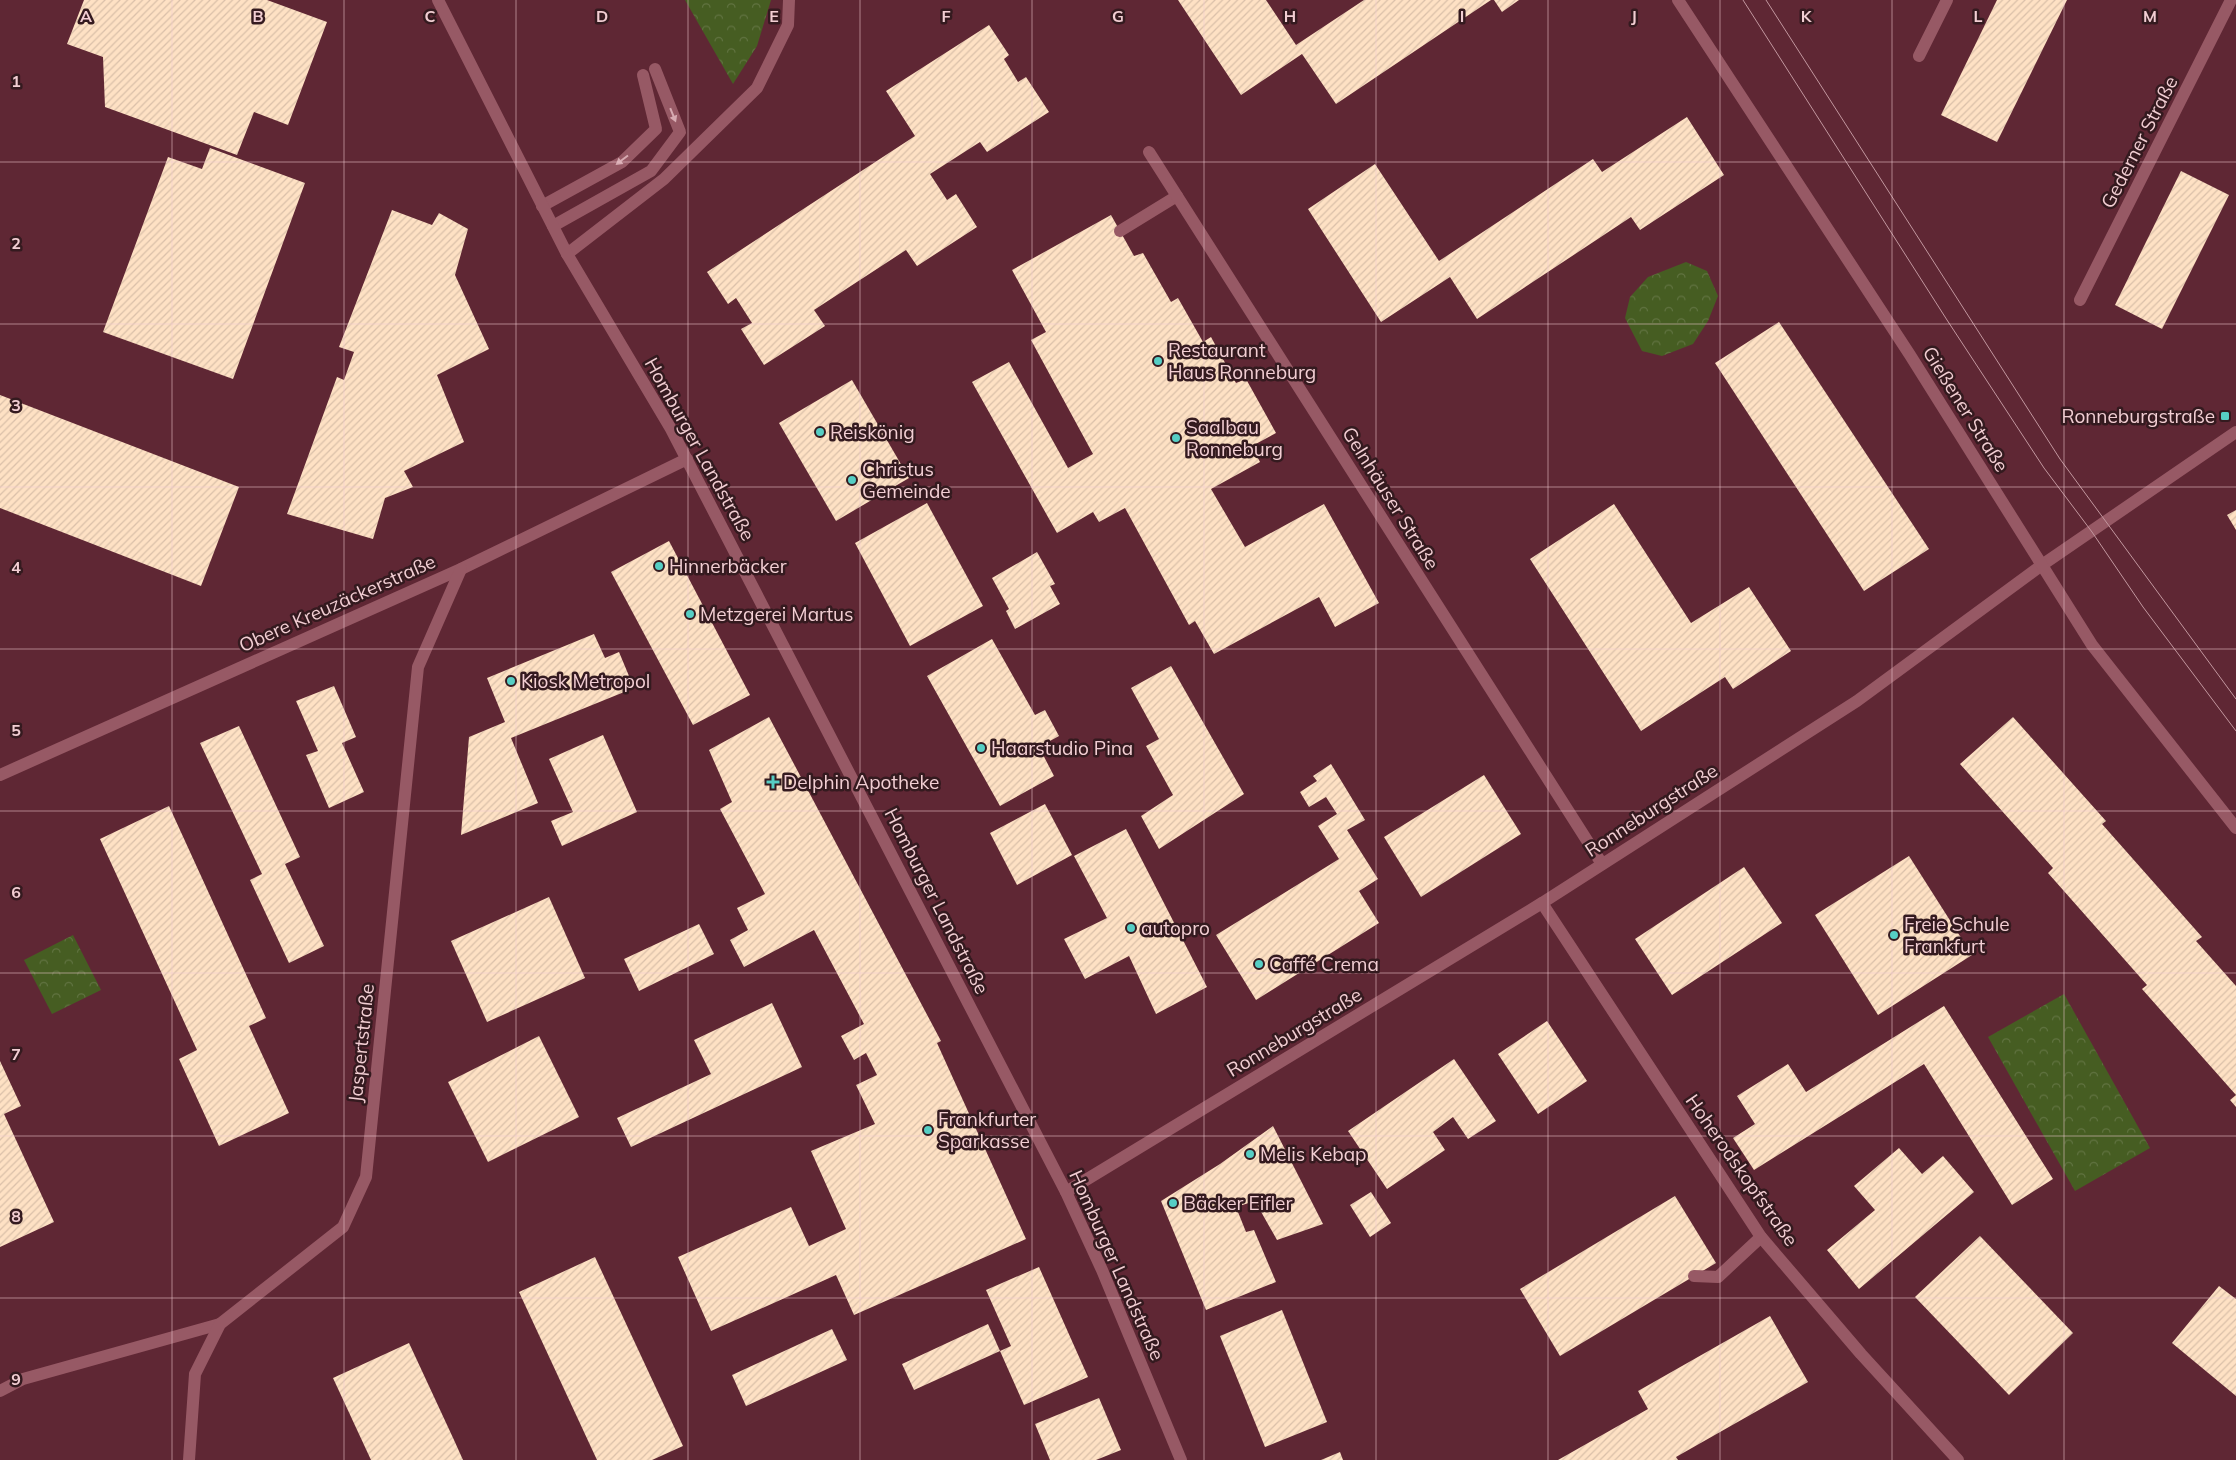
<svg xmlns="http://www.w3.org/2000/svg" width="2236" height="1460" font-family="Mulish,sans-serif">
  <defs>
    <pattern id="park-crowns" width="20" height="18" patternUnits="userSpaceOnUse" patternTransform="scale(1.25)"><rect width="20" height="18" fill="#465d22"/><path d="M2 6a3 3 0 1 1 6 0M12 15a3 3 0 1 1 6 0" fill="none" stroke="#617341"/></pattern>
    <pattern id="building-hatch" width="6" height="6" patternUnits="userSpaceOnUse" patternTransform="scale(1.25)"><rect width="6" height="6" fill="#fee1c4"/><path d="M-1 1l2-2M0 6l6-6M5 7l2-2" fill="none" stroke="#dac0a9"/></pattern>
  </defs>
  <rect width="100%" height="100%" fill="#5f2734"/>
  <g fill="url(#park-crowns)">
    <path d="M685 0H771L757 46 733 84Z"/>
    <path d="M1686 262 1707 271 1718 296 1708 321 1693 344 1662 356 1642 351 1625 318 1630 297 1648 277Z"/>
    <path d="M73 935 101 990 52 1014 24 960Z"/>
    <path d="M2064 994 2150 1148 2075 1191 1988 1037Z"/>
  </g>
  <g fill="url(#building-hatch)">
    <path d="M84 0H267L327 22 288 125 254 112 237 155 105 107 103 57 67 44Z"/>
    <path d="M1178 0H1266L1296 45 1364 0H1491L1336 104 1302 54 1241 95Z"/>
    <path d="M1494 0H1519L1502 12Z"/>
    <path d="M1997 0H2067L1997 142 1941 115Z"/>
    <path d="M989 25 1009 55 1004 59 1018 82 1026 77 1049 112 987 152 980 142 930 174 947 200 956 194 977 227 917 266 906 250 814 310 825 326 764 365 741 329 752 323 736 298 728 304 707 272 915 136 886 91Z"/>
    <path d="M1687 117 1724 175 1640 230 1631 217 1477 319 1450 277 1381 322 1308 209 1375 164 1439 261 1593 159 1602 172Z"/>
    <path d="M210 148 305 183 233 379 103 332 168 157 202 169Z"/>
    <path d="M2181 171 2229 195 2162 329 2115 305Z"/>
    <path d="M392 210 432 225 439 213 468 229 455 275 489 349 437 375 464 442 404 471 413 487 385 498 373 539 287 514 337 377 344 380 354 352 339 347Z"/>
    <path d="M1111 215 1134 256 1143 253 1171 302 1178 298 1203 342 1211 337 1236 383 1246 379 1276 433 1252 446 1260 462 1211 489 1245 547 1324 504 1379 603 1335 627 1319 597 1214 654 1195 621 1189 625 1125 508 1099 522 1093 512 1057 533 972 382 1009 362 1068 468 1093 454 1031 340 1046 332 1012 270Z"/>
    <path d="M1779 322 1929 549 1864 591 1715 363Z"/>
    <path d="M852 380 909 478 836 521 779 423Z"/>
    <path d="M0 395 239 487 201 586 0 508Z"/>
    <path d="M927 503 983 606 910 646 855 543Z"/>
    <path d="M1614 504 1691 623 1749 587 1791 651 1733 689 1725 677 1641 731 1530 559Z"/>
    <path d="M2236 510V530L2227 515Z"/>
    <path d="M669 541 750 695 693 725 611 572Z"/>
    <path d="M1037 552 1055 584 1050 586 1060 604 1015 629 1006 611 1009 609 992 578Z"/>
    <path d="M594 634 605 658 619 652 634 688 511 738 538 803 461 835 469 737 505 722 487 678Z"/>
    <path d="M992 639 1035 715 1045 710 1059 736 1039 747 1054 776 1000 806 927 676Z"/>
    <path d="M1171 666 1244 794 1159 849 1141 816 1173 795 1146 746 1159 739 1131 688Z"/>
    <path d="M334 686 356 737 342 743 364 792 329 808 306 755 318 751 296 701Z"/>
    <path d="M769 717 941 1041 937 1043 1026 1239 854 1315 836 1275 711 1331 678 1257 791 1207 809 1246 846 1229 811 1151 875 1124 856 1085 877 1075 866 1053 854 1060 841 1036 864 1024 814 930 744 967 730 940 748 930 737 908 765 894 720 809 732 802 709 750Z"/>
    <path d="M2013 717 2106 821 2102 824 2202 937 2196 941 2236 986V1107L2230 1100 2236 1095 2142 989 2147 985 2048 873 2053 868 1960 764Z"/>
    <path d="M239 726 300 857 285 864 324 946 289 963 250 880 262 874 200 743Z"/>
    <path d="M603 735 637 812 562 846 551 821 573 812 549 759Z"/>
    <path d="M1331 764 1365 820 1347 830 1378 879 1359 891 1379 923 1256 1000 1216 935 1339 859 1318 826 1337 814 1326 797 1309 807 1300 792 1317 781 1313 776Z"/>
    <path d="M1484 775 1521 834 1421 897 1384 837Z"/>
    <path d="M1045 804 1072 855 1017 885 990 833Z"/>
    <path d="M169 806 266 1018 249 1026 289 1113 219 1146 179 1059 197 1050 100 839Z"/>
    <path d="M1126 829 1207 987 1156 1014 1129 956 1085 979 1064 939 1107 918 1074 856Z"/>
    <path d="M1909 856 1972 955 1878 1015 1815 915Z"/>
    <path d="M1744 867 1782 923 1672 995 1635 939Z"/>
    <path d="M549 897 585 978 487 1022 451 941Z"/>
    <path d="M699 924 714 954 639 991 624 959Z"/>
    <path d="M772 1003 802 1067 631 1147 617 1118 711 1074 694 1040Z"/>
    <path d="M1944 1006 2053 1179 2012 1205 1924 1064 1754 1170 1733 1138 1755 1124 1737 1096 1788 1064 1806 1092Z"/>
    <path d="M1547 1021 1587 1081 1538 1114 1498 1054Z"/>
    <path d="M539 1036 579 1117 488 1162 448 1082Z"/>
    <path d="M1454 1059 1496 1121 1468 1139 1453 1117 1433 1132 1445 1150 1387 1189 1348 1131Z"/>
    <path d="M0 1061 21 1106 4 1114 54 1222 0 1247Z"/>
    <path d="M1273 1126 1323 1224 1277 1240 1255 1201 1236 1207 1246 1232 1254 1230 1276 1282 1206 1310 1161 1201 1220 1164Z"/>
    <path d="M1899 1148 1922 1174 1943 1156 1974 1192 1859 1289 1827 1250 1875 1210 1854 1186Z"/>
    <path d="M1371 1192 1391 1223 1370 1237 1350 1205Z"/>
    <path d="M1675 1196 1716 1263 1560 1356 1520 1289Z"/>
    <path d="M1980 1236 2073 1333 2009 1395 1915 1297Z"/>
    <path d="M595 1257 683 1446 652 1460H597L519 1292Z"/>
    <path d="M1039 1267 1088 1377 1024 1405 1000 1351 1011 1346 986 1290Z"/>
    <path d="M2219 1286 2236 1299V1396L2172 1343Z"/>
    <path d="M1282 1310 1327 1422 1265 1447 1220 1336Z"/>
    <path d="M1770 1316 1808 1382 1676 1457 1678 1460H1558L1648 1409 1638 1391Z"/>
    <path d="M988 1324 1000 1351 914 1390 902 1364Z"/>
    <path d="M832 1329 847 1360 746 1406 732 1375Z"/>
    <path d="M409 1343 454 1440 463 1460H371L333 1378Z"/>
    <path d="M1099 1398 1121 1450 1096 1460H1050L1035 1424Z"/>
    <path d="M1340 1452 1343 1460H1321Z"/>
  </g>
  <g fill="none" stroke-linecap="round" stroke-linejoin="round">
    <g stroke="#975965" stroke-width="12">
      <path d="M542 206 622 162 656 129 643 75"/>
      <path d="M553 226 651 171 680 132 655 69"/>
      <path d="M1120 231 1177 196"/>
      <path d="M567 254 664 179 757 88 788 25 789 0"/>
      <path d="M1694 1276 1718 1277 1761 1237"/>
      <path d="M0 1391 23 1379 220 1324"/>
    </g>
    <g stroke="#975965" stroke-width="12">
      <path d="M1919 56 1947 0"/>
      <path d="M1149 152 1602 864"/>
      <path d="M2080 300 2231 0"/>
      <path d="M0 775 461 569 687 459"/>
      <path d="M1542 903 1761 1237 1861 1354 1958 1460"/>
      <path d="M1066 1192 1542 903 1857 701 2042 565 2236 432"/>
      <path d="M189 1460 195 1374 220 1324 343 1227 366 1177 418 667 461 569"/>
    </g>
    <path stroke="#975965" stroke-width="12" d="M438 0 567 254 671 429 1066 1192 1102 1270 1181 1460"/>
    <path stroke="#975965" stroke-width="12" d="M1678 0 1910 355 2092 645 2236 828"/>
    <g stroke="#c2979f" stroke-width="1">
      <path d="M1743 0 1947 320 2044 468 2092 532 2143 607 2236 731"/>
      <path d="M1766 0 2060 459 2236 699"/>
    </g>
  </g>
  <defs><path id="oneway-solid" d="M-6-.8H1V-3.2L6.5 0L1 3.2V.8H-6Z" transform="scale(1.25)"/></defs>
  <g fill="#d7abb2">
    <use href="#oneway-solid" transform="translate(673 115) rotate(68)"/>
    <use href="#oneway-solid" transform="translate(622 160) rotate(143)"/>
  </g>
  <path fill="none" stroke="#f2ced3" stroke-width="1" stroke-opacity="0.55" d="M172 0V1460M344 0V1460M516 0V1460M688 0V1460M860 0V1460M1032 0V1460M1204 0V1460M1376 0V1460M1548 0V1460M1720 0V1460M1892 0V1460M2064 0V1460M0 162H2236M0 324H2236M0 487H2236M0 649H2236M0 811H2236M0 973H2236M0 1136H2236M0 1298H2236"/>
  <g fill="#56cec4" stroke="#341a1f" stroke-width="2">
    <circle cx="1158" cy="361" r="5"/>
    <rect x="2220" y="411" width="10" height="10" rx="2.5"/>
    <circle cx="820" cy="432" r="5"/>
    <circle cx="1176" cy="438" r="5"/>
    <circle cx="852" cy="480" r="5"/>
    <circle cx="659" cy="566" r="5"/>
    <circle cx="690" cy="614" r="5"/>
    <circle cx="511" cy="681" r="5"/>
    <circle cx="981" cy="748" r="5"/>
    <path d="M770.5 774.5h5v5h5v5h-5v5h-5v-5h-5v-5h5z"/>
    <circle cx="1131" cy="928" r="5"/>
    <circle cx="1894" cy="935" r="5"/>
    <circle cx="1259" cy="964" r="5"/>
    <circle cx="928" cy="1130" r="5"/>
    <circle cx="1250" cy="1154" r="5"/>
    <circle cx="1173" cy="1203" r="5"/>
  </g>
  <g text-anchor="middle" stroke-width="5" stroke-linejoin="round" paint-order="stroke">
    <g font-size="19" fill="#f2ced3" stroke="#341a1f">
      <text transform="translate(2139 142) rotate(-63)" y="7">Gederner Straße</text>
      <text transform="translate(1966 409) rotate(58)" y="7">Gießener Straße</text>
      <text transform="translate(700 449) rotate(61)" y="7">Homburger Landstraße</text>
      <text transform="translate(1391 498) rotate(58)" y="7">Gelnhäuser Straße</text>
      <text transform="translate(337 603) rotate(-24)" y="7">Obere Kreuzäckerstraße</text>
      <text transform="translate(1651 810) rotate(-33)" y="7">Ronneburgstraße</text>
      <text transform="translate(937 901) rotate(63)" y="7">Homburger Landstraße</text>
      <text transform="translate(1294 1032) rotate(-31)" y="7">Ronneburgstraße</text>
      <text transform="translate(361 1043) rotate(-84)" y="7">Jaspertstraße</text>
      <text transform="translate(1742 1170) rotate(55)" y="7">Hoherodskopfstraße</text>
      <text transform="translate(1117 1265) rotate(66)" y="7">Homburger Landstraße</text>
    </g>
    <g font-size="19" fill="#f2ced3" stroke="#341a1f" text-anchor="start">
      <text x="1168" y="357">Restaurant<tspan x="1168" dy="22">Haus Ronneburg</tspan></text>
      <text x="2215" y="423" text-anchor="end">Ronneburgstraße</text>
      <text x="1186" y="434">Saalbau<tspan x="1186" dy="22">Ronneburg</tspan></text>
      <text x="830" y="439">Reiskönig</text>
      <text x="862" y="476">Christus<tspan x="862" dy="22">Gemeinde</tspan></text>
      <text x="669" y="573">Hinnerbäcker</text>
      <text x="700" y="621">Metzgerei Martus</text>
      <text x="521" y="688">Kiosk Metropol</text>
      <text x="991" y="755">Haarstudio Pina</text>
      <text x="783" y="789">Delphin Apotheke</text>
      <text x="1904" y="931">Freie Schule<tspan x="1904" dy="22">Frankfurt</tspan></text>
      <text x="1141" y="935">autopro</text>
      <text x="1269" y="971">Caffé Crema</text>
      <text x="938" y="1126">Frankfurter<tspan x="938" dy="22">Sparkasse</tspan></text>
      <text x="1260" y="1161">Melis Kebap</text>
      <text x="1183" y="1210">Bäcker Eifler</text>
    </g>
  </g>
  <g font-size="16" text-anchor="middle" font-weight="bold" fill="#f2ced3" stroke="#341a1f" stroke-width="5" stroke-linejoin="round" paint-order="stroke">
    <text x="86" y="22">A</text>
    <text x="258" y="22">B</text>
    <text x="430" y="22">C</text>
    <text x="602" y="22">D</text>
    <text x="774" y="22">E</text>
    <text x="946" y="22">F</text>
    <text x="1118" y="22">G</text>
    <text x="1290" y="22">H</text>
    <text x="1462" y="22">I</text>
    <text x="1634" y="22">J</text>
    <text x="1806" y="22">K</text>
    <text x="1978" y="22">L</text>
    <text x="2150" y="22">M</text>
    <text x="16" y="87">1</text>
    <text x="16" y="249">2</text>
    <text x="16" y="411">3</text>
    <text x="16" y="573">4</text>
    <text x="16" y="736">5</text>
    <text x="16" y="898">6</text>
    <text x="16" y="1060">7</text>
    <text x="16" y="1222">8</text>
    <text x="16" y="1385">9</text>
  </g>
</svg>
